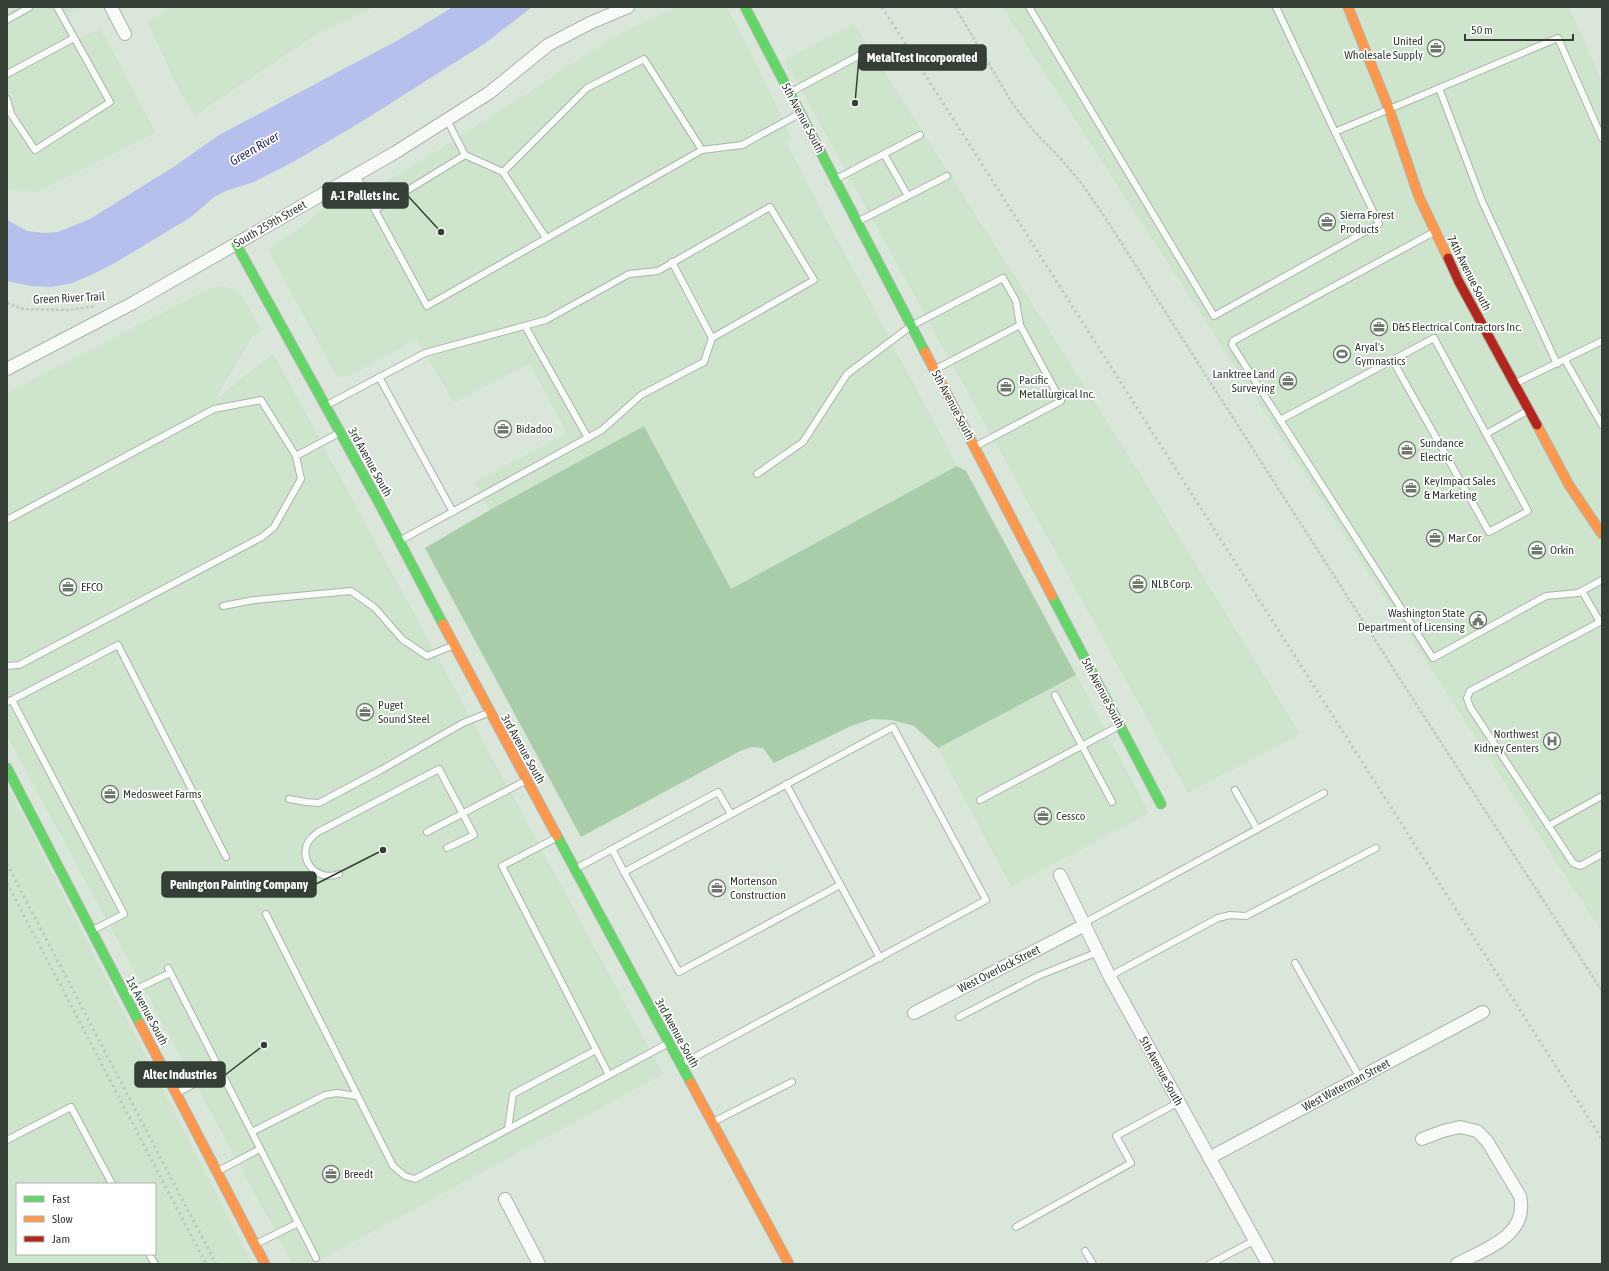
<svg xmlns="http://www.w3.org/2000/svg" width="1609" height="1271" font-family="'Asap Condensed',sans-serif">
  <rect width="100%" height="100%" fill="#d9e6d9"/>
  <g fill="#cee4cd" fill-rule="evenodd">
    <path d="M7 7H82L66 15 79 37 101 30 156 133 37 192 7 189Z"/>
    <path d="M169 7H374L319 33 196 115 180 92 147 22 170 9Z"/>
    <path d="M675 7H726L749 49 778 110 791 138 785 141 957 466 731 589 644 426 490 510 475 482 567 433 530 363 454 403 417 339 351 375 337 377 268 249 302 227 317 214 349 196 358 197 411 167 534 89 564 68 622 33Z"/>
    <path d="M1002 7H1569L1602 81V932Z"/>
    <path d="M854 24 1135 466 1300 734 1188 793 785 60Z"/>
    <path d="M223 286 233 289 241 294 262 331 253 336 214 401 273 353 663 1074 313 1264H293L7 736V393L208 289Z"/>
    <path d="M1076 675 1149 813 1011 887 938 748Z"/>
    <path d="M7 785 252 1264H7ZM17 1184H155V1254H17Z"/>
  </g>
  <path fill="#a9cda8" d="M644 426 731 589 957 466 966 471 1076 675 938 748 914 726 892 720 872 719 851 726 774 763 763 748 752 747 740 751 581 837 425 548 490 510Z"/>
  <path fill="#b7bfec" d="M453 7H532L484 44 361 122 293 162 254 182 228 190 214 197 191 217 113 264 91 275 72 283 52 287 31 286 7 281V220L27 231 43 233 58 232 90 219 175 166 219 135 402 38Z"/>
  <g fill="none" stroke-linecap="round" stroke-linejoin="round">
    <g stroke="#abb5ab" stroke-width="8">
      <g id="lane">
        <path d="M1029 7 1214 316 1379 224 1335 132"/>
        <path d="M1276 7 1335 132 1558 38 1602 138"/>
        <path d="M7 20 30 7"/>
        <path d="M7 74 74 38"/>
        <path d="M1439 88 1482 201 1557 364"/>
        <path d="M791 92 862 54"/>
        <path d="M7 99 11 114 35 150 110 102 57 7"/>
        <path d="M447 120 465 155"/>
        <path d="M884 154 908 196"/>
        <path d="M503 172 587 88 644 59 702 150"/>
        <path d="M356 175 427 306 702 150 742 145 799 114"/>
        <path d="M836 179 920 135"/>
        <path d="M375 210 465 155 503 172 546 238"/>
        <path d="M859 221 947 176"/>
        <path d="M1434 232 1233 341 1232 345 1433 658 1546 596 1578 593 1602 580"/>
        <path d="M672 262 712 338"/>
        <path d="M525 326 588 438"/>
        <path d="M1565 360 1602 425"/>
        <path d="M379 377 453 512"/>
        <path d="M1516 383 1602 341"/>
        <path d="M327 405 425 353 546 320 629 274 658 271 770 207 814 280 712 338 704 362 641 395 602 430 401 540"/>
        <path d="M1280 420 1434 338 1528 511 1489 532 1393 361"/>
        <path d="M1486 434 1527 411"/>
        <path d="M976 446 1061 401 1020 325"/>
        <path d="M757 474 803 442 847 374 911 326 1003 278 1016 301 1020 325 936 369"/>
        <path d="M7 520 214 409 261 400 296 456"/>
        <path d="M1582 591 1600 622 1470 691 1467 698 1470 707 1573 863 1580 866 1602 854"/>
        <path d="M223 606 254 600 351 591 375 608 402 639 427 656 452 646"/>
        <path d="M7 666 19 665 262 537 274 527 301 479 296 456 339 433"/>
        <path d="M1055 695 1112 802"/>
        <path d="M12 700 118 645 226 857"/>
        <path d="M7 702 12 700 124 914 93 930"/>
        <path d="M786 784 880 958"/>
        <path d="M1235 790 1257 829"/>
        <path d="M289 799 306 802 319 803 381 770 463 723 488 713"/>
        <path d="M980 800 1119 726"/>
        <path d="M1548 826 1602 796"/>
        <path d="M427 832 525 781"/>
        <path d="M556 838 502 866 609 1075"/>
        <path d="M612 849 624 872"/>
        <path d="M577 868 718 792 731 814"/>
        <path d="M339 874C316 883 295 857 311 838 313 836 316 834 318 832L439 769 474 835 447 848"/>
        <path d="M266 914 393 1166 405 1176 415 1179 667 1044"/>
        <path d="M1084 923 1324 793"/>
        <path d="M1295 963 1360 1078"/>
        <path d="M168 968 316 1258"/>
        <path d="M1110 976 1218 918 1230 915 1246 916 1376 848"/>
        <path d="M126 994 170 973"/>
        <path d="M959 1017 1038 976 1098 952"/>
        <path d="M682 1064 986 900 893 727 624 872 679 972 840 885"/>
        <path d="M177 1093 220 1070"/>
        <path d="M713 1122 792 1082"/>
        <path d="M508 1129 513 1094 596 1050"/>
        <path d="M252 1132 325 1095 337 1093 357 1096"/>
        <path d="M7 1140 71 1107 112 1184"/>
        <path d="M218 1171 260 1149"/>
        <path d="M1016 1227 1131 1163 1116 1136 1179 1102"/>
        <path d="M256 1244 298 1223"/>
        <path d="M1085 1251 1093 1264"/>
        <path d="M149 1254 155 1264"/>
        <path d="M1210 1264 1255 1240"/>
      </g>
    </g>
    <g stroke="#abb5ab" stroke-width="14">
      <g id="street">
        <path d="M111 7 125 34"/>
        <path d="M7 369 133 303 396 152 489 93 548 45 590 23 628 7"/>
        <path d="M1060 875 1111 979 1268 1264"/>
        <path d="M914 1013 1085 925"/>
        <path d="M1422 1139 1443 1131 1460 1127 1477 1131 1487 1141 1520 1196C1529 1236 1485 1249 1457 1264"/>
        <path d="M1209 1158 1483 1012"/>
        <path d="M505 1199 539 1264"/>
      </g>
    </g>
    <g stroke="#abb5ab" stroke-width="11">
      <g id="fast">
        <path d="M745 7 925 352"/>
        <path d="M236 244 377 499 443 624"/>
        <path d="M1052 596 1161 804"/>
        <path d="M7 768 140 1024"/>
        <path d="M557 836 691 1083"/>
      </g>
    </g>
    <g stroke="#abb5ab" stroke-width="11">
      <g id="slow">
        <path d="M1348 7 1389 109 1419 197 1448 258"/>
        <path d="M925 352 1052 596"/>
        <path d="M1537 425 1569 485 1602 534"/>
        <path d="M443 624 557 836"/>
        <path d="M140 1024 265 1264"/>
        <path d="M691 1083 789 1264"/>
      </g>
    </g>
    <g stroke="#abb5ab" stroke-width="11">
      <path id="jam" d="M1448 258 1459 282 1537 425"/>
    </g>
    <g stroke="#c3c8c3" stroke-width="2.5" stroke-dasharray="3 2" stroke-linecap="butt">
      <path d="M955 7 1012 103 1033 130 1061 159 1082 184 1106 219 1409 693 1602 991"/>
      <path d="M7 303 23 309 68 310 96 306"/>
    </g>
    <use href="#lane" stroke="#f9fbf9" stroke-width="6"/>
    <use href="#street" stroke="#f9fbf9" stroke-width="12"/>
    <use href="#fast" stroke="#63d668" stroke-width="9"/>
    <use href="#slow" stroke="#ff974d" stroke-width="9"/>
    <use href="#jam" stroke="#b3261e" stroke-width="9"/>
    <g stroke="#c0c2c0" stroke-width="3" stroke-dasharray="2 4" stroke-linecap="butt">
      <path d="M882 7 1602 1139"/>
      <path d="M7 864 216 1264"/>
      <path d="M7 883 206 1264"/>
    </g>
  </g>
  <defs>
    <g id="office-ring" transform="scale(0.9)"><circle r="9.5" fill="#fff" stroke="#6e796e" stroke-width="1.5"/><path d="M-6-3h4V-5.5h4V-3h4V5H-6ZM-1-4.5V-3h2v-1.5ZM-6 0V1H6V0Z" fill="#6e796e"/></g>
    <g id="stadium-ring" transform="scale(0.9)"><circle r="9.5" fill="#fff" stroke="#6e796e" stroke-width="1.5"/><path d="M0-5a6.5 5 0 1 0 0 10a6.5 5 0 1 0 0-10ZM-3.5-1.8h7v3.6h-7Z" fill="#6e796e"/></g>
    <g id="civic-ring" transform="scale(0.9)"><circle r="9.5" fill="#fff" stroke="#6e796e" stroke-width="1.5"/><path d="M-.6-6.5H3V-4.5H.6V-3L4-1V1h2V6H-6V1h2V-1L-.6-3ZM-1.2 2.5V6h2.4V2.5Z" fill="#6e796e"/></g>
    <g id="hospital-ring" transform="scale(0.9)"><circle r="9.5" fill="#fff" stroke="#6e796e" stroke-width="1.5"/><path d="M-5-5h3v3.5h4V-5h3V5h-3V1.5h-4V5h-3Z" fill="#6e796e"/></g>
  </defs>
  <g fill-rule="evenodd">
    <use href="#office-ring" x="1436" y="48"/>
    <use href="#office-ring" x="1327" y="222"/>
    <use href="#office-ring" x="1379" y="327"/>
    <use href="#stadium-ring" x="1342" y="354"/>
    <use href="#office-ring" x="1288" y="381"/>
    <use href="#office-ring" x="1006" y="387"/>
    <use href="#office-ring" x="503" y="429"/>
    <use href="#office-ring" x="1407" y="450"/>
    <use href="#office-ring" x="1411" y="488"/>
    <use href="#office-ring" x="1435" y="538"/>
    <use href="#office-ring" x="1537" y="550"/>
    <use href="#office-ring" x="1138" y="584"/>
    <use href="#office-ring" x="68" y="587"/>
    <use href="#civic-ring" x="1478" y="620"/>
    <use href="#office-ring" x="365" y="712"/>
    <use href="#hospital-ring" x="1552" y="741"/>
    <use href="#office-ring" x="110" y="794"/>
    <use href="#office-ring" x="1043" y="816"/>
    <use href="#office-ring" x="717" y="888"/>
    <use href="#office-ring" x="331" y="1174"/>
  </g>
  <g text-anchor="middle" stroke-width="3.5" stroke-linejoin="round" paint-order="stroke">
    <g font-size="12" fill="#353f35" stroke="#fff" text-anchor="start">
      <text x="1423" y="45" text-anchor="end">United<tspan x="1423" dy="14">Wholesale Supply</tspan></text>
      <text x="1340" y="219">Sierra Forest<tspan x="1340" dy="14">Products</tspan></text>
      <text x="1392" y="331">D&amp;S Electrical Contractors Inc.</text>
      <text x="1355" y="351">Aryal's<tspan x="1355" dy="14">Gymnastics</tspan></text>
      <text x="1275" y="378" text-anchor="end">Lanktree Land<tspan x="1275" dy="14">Surveying</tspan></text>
      <text x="1019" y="384">Pacific<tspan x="1019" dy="14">Metallurgical Inc.</tspan></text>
      <text x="516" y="433">Bidadoo</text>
      <text x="1420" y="447">Sundance<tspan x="1420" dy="14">Electric</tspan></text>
      <text x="1424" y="485">KeyImpact Sales<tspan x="1424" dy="14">&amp; Marketing</tspan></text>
      <text x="1448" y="542">Mar Cor</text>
      <text x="1550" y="554">Orkin</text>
      <text x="1151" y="588">NLB Corp.</text>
      <text x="81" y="591">EFCO</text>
      <text x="1465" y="617" text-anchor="end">Washington State<tspan x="1465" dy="14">Department of Licensing</tspan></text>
      <text x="378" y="709">Puget<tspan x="378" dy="14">Sound Steel</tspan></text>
      <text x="1539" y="738" text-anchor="end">Northwest<tspan x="1539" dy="14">Kidney Centers</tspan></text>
      <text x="123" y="798">Medosweet Farms</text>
      <text x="1056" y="820">Cessco</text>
      <text x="730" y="885">Mortenson<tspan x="730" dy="14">Construction</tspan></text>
      <text x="344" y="1178">Breedt</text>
    </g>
    <g font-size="12" fill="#353f35" stroke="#fff">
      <text transform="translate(803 118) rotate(62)" y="4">5th Avenue South</text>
      <text transform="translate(270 224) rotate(-30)" y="4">South 259th Street</text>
      <text transform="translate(1469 273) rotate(63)" y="4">74th Avenue South</text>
      <text transform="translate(69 298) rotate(-3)" y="4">Green River Trail</text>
      <text transform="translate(953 405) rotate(62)" y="4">5th Avenue South</text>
      <text transform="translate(370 462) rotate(61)" y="4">3rd Avenue South</text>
      <text transform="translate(1103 693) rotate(62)" y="4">5th Avenue South</text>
      <text transform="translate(523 749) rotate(61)" y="4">3rd Avenue South</text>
      <text transform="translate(999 969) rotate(-27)" y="4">West Overlock Street</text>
      <text transform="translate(147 1011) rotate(62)" y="4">1st Avenue South</text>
      <text transform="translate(677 1033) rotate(61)" y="4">3rd Avenue South</text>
      <text transform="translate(1161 1071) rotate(61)" y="4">5th Avenue South</text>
      <text transform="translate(1346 1085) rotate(-28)" y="4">West Waterman Street</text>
    </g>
    <g font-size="13" font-style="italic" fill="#2f2a79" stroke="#fff">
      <text transform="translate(254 148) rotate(-30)" y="5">Green River</text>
    </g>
  </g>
  <path fill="none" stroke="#353f35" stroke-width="1.5" d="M855 103L859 57M441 232L408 196M383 850L316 884M264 1045L225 1075"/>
  <g fill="#353f35" stroke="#fff" stroke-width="1.5">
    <circle cx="855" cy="103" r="4"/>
    <circle cx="441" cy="232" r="4"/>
    <circle cx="383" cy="850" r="4"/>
    <circle cx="264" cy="1045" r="4"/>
  </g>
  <g fill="#353f35" stroke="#353f35" stroke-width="1.5">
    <rect x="859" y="45" width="127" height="25" rx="4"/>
    <rect x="323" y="183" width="85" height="25" rx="4"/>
    <rect x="162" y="872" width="154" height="25" rx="4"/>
    <rect x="135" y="1062" width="90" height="25" rx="4"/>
  </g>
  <g font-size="13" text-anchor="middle" font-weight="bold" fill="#fff">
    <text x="922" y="62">MetalTest Incorporated</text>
    <text x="365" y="200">A-1 Pallets Inc.</text>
    <text x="239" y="889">Penington Painting Company</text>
    <text x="180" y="1079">Altec Industries</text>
  </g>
  <rect width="1609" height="1271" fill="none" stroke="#353f35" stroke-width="16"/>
  <rect x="16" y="1183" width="140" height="72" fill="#ffffff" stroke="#aeb2ae"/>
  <rect x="24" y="1196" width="20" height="6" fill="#63d668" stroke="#aeb2ae"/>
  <text x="52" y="1203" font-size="12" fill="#353f35">Fast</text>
  <rect x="24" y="1216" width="20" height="6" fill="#ff974d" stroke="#aeb2ae"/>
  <text x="52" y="1223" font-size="12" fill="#353f35">Slow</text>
  <rect x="24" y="1236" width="20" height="6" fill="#b3261e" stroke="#aeb2ae"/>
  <text x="52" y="1243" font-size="12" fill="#353f35">Jam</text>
  <path d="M1465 34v6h108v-6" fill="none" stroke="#353f35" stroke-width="2"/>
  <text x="1471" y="34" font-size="12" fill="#353f35" stroke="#ffffff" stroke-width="3" paint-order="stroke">50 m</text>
</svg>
